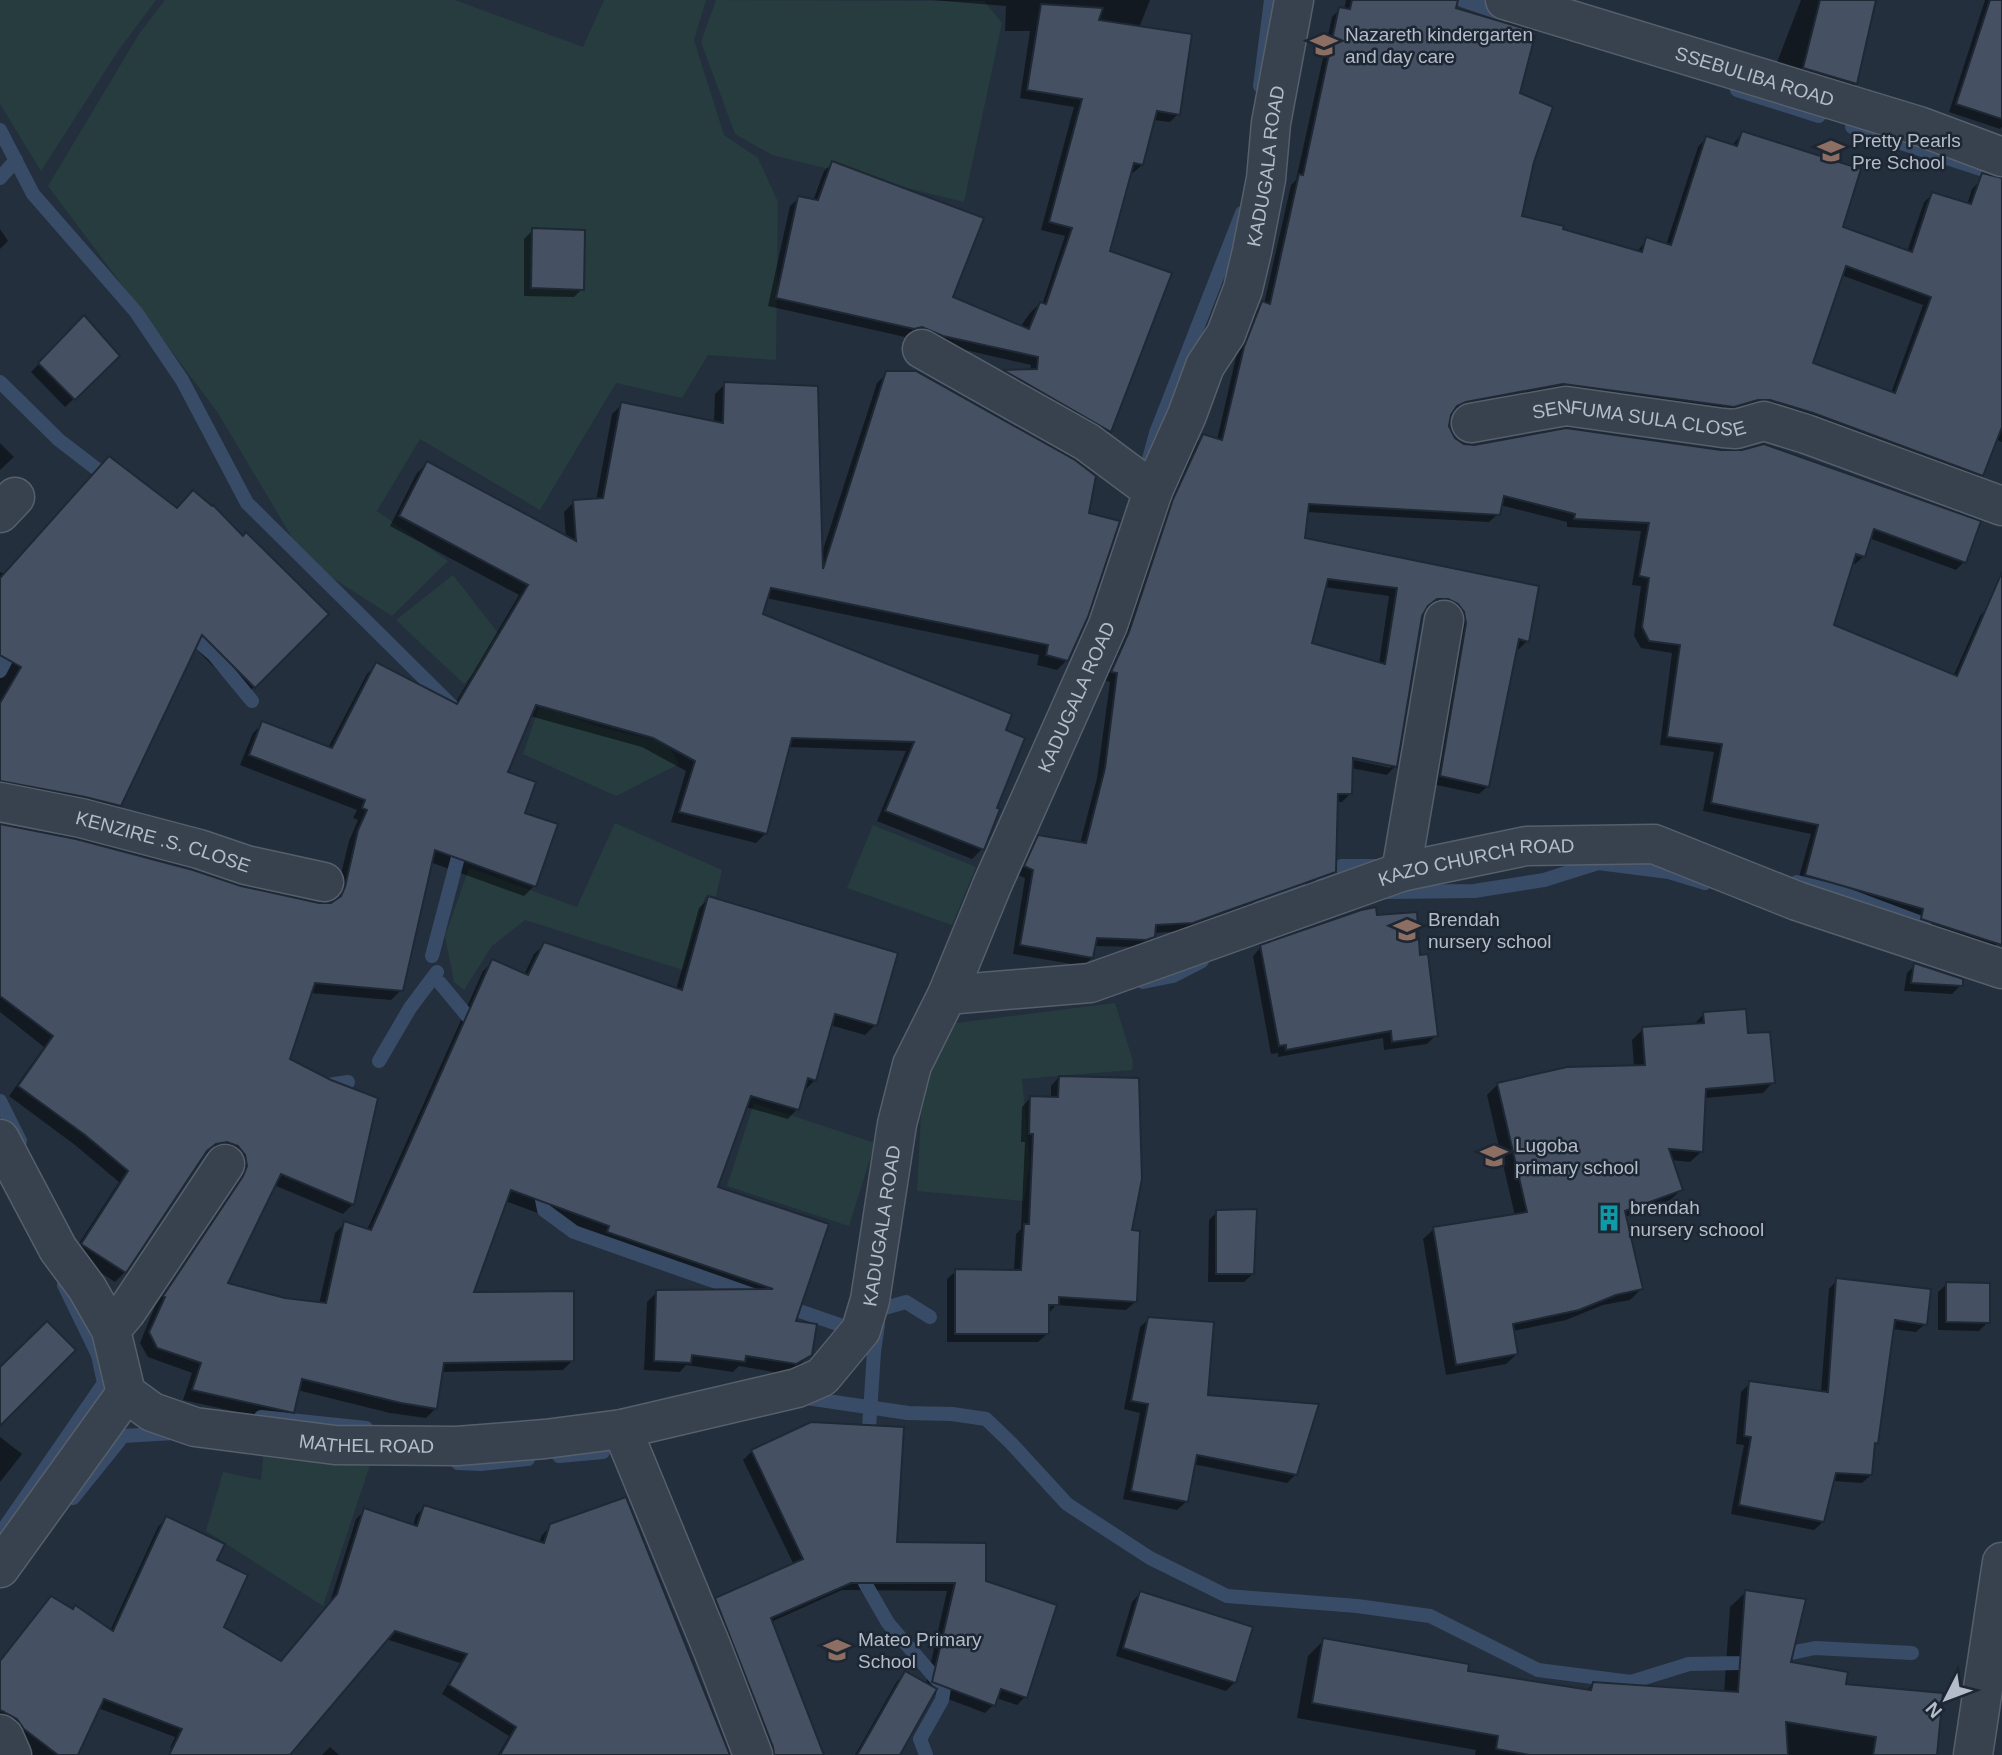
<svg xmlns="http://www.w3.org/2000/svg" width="2002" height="1755" font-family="Arial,sans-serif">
  <rect width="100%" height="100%" fill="#242f3e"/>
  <g fill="#263c3f">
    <path d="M0 0H156L118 51 41 171 0 104Z"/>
    <path d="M165 0H455L583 47 604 0H706L694 40 724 135 758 158 778 202 776 360 708 355 682 398 616 383 540 510 420 439 377 511 448 561 392 616 306 561 218 413 48 186 139 34Z"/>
    <path d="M716 0 984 1 1002 23 964 202 772 155 735 134 701 42Z"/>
    <path d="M453 575 505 642 464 684 396 620Z"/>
    <path d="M540 704 596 726 667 743 679 764 616 796 523 754Z"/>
    <path d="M615 823 722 870 716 896 705 897 683 970 525 920 492 946 464 990 454 982 445 936 469 868 577 907Z"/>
    <path d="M873 825 976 867 952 925 847 888Z"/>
    <path d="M1115 1003 1133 1061 1132 1070 1022 1079 1030 1162 1024 1201 917 1191 921 1114 932 1068 956 1023Z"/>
    <path d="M754 1103 875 1143 849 1226 727 1186Z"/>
    <path d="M264 1448 370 1465 323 1606 206 1531 223 1472 261 1480Z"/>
  </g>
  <g fill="#0007" fill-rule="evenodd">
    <path d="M932 0H1150L1139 28 1178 114 1170 122 1153 120 1142 165 1133 173 1130 172 1108 252 1170 274 1109 431 1101 440 996 379 1004 371H1030L1031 365 934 343 913 335 905 337 768 306 790 206 799 198 813 201 824 171 833 163 951 298 1020 327 1030 313 1039 304 1042 305 1065 236 1041 230 1074 107 1020 98 1030 31H1005L1006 6Z"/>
    <path d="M1346 0H1444L1518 94 1532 161 1520 217 1637 252 1647 239 1666 245 1698 147 1706 138 1732 146 1742 133 1841 228 1907 252 1924 202 1933 194 1967 205 1972 189 1981 180 2002 188V442L1995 439 1982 475 1973 483 1724 415 1553 392 1457 409 1451 413 1448 426 1452 438 1464 445 1721 452 1964 562 1956 570 1869 538 1864 556 1855 564 1851 563 1832 626 1953 677 1980 616 1988 607 2002 613V931L1998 943 1989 951 1914 927 1915 918 1797 884 1811 834 1703 811 1714 752 1660 745 1672 653 1641 648 1634 636 1641 586 1632 585 1641 531 1567 527V522L1500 505 1498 514 1489 522 1306 512 1303 540 1537 588 1527 641 1519 649 1515 648 1488 786 1479 794 1432 784 1439 606 1427 607 1421 616 1395 766 1387 775 1351 768 1350 794 1342 802H1336L1334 871 1326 880 1183 931 1154 933 1145 945 1136 947 1094 946 1092 958 1083 966 1013 954 1025 878 1017 875 1030 845 1039 837 1080 844 1097 778 1110 682 1104 680 1165 509 1195 444 1203 436 1217 440 1236 357 1254 312 1264 304 1291 185 1296 180 1332 17 1340 9 1344 10ZM1841 275 1923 305 1891 393 1811 364ZM1847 553H1861V557ZM1324 587 1389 596 1379 664 1310 644ZM1344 755 1391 764V768L1344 758Z"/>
    <path d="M1801 0H1877L1874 13 1870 17 1856 84 1847 92 1774 70Z"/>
    <path d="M1985 0H2002V127L2000 129 1949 112Z"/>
    <path d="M0 229 8 241 0 249Z"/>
    <path d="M533 230 582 289 574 297 524 296V239Z"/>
    <path d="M84 318 118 356 65 407 31 372Z"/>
    <path d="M887 373 1067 660 1057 670 1037 665 1039 655 766 598 761 615 1004 731 995 809 982 849 972 859 877 821 906 751 788 747 766 833 756 843 671 822 686 771 642 747 530 716 505 773 523 814 534 886 524 896 430 862 401 990 391 1000 310 993 288 1059 353 1204 343 1214 274 1185 225 1284 247 1294 319 1304 335 1233 345 1223 367 1230 483 971 493 961 524 975 534 954 545 944 676 990 699 908 709 898 875 1025 865 1035 830 1025 815 1080 805 1090 797 1109 788 1119 746 1107 716 1188 794 1322 810 1354 800 1365 785 1374 739 1366 733 1372 686 1365 680 1372 644 1370 647 1302 657 1292 740 1291 598 1242 600 1236 505 1201 471 1294 573 1360 563 1370 441 1372 436 1408 426 1418 390 1413 297 1390 292 1412 282 1422 183 1400 192 1373 148 1357 140 1343 155 1306 234 1188 238 1176 216 1152 204 1154 125 1272 115 1282 72 1254 119 1182 75 1145 9 1096 44 1047 0 1012V826L241 888 319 905 334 903 349 841 358 820 353 818 357 810 240 765 253 733 263 723 328 748 367 674 377 664 454 705 519 595 390 526 417 473 427 463 566 537 564 512 574 502 596 501 612 414 622 404 714 423 715 394 725 384 821 556 877 383Z"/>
    <path d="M0 443 14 457 0 470Z"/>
    <path d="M177 510 243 538 326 614 244 697 194 647 120 805 109 815 0 791V572L5 574Z"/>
    <path d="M1375 917 1419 956 1436 1035 1427 1044 1384 1050 1383 1038 1278 1057V1053L1271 1054 1253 956 1261 947Z"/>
    <path d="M1915 965 1961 985 1952 994 1904 991 1907 973Z"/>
    <path d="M1704 1014 1746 1035 1773 1082 1763 1093 1704 1098 1701 1152 1690 1162 1671 1160 1681 1190 1670 1200 1625 1217 1641 1289 1630 1300 1603 1305 1566 1320 1513 1331 1517 1354 1506 1364 1446 1375 1423 1239 1434 1229 1515 1216 1487 1095 1498 1084 1634 1067 1632 1040 1643 1029 1693 1025Z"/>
    <path d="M1059 1077 1130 1232 1135 1302 1126 1310 1056 1305 1049 1313 1047 1334 1038 1342H947V1279L956 1271H1014L1016 1234 1021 1229 1025 1142H1021L1022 1107 1030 1098 1051 1099V1086Z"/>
    <path d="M1217 1212 1253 1274 1244 1282H1208L1209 1220Z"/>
    <path d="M1837 1280 1925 1324 1916 1332 1892 1329 1877 1443 1873 1447 1871 1475 1862 1483 1833 1481 1823 1522 1814 1530 1731 1514 1744 1445 1736 1444 1741 1392 1750 1383 1821 1392 1829 1289Z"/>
    <path d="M1947 1284 1988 1322 1979 1331 1938 1330V1292Z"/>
    <path d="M1149 1319 1206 1396 1296 1474 1287 1483 1193 1464 1186 1502 1177 1510 1123 1499 1140 1413 1124 1409 1140 1327Z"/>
    <path d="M0 1437 22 1454 0 1482Z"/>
    <path d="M752 1451 895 1544 985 1583 1025 1697 1017 1705 996 1698 993 1705 985 1713 932 1693 898 1755H855L897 1681 906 1673 926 1684 947 1591 842 1590 771 1622 822 1755H765L708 1608 716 1600 794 1565 743 1460Z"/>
    <path d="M425 1507 539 1543 542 1535 551 1526 728 1755H498L509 1736 442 1694 460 1663 386 1639 259 1755H177L170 1748 175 1737 98 1708 76 1755H24L0 1724V1661L110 1631 158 1527 166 1518 215 1561 222 1627 281 1663 329 1605 356 1519 365 1510 413 1526 416 1515Z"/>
    <path d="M1746 1592 1789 1663 1844 1686 1935 1755H1475L1476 1750 1297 1718 1308 1656 1324 1640 1466 1672 1586 1691 1593 1684 1724 1693 1730 1607Z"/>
    <path d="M1140 1593 1235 1682 1226 1691 1116 1656 1132 1602Z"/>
    <path d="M330 1747 339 1755H322Z"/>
  </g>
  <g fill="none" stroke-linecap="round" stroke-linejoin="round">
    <g stroke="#394c67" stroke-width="14">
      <path d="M1462 0 1506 15"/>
      <path d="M1260 86 1271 0"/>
      <path d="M1737 90 1819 116"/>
      <path d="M1852 127 1981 169"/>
      <path d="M0 130 33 194 136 312 182 380 247 503 454 708"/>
      <path d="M0 178 16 160"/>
      <path d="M0 382 59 440 111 480"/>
      <path d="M1149 459 1156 433 1242 213"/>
      <path d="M186 631 214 655 252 701"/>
      <path d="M0 671 14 644"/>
      <path d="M1318 874 1341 866H1377"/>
      <path d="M1797 882 1839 892 1924 924"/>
      <path d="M1385 892 1474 891 1544 880 1598 863 1669 872 1705 883"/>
      <path d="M1260 906 1299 881"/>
      <path d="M432 956 462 842"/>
      <path d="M1143 982 1173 976 1202 961"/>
      <path d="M440 983 479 1030"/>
      <path d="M379 1061 410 1008 437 972"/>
      <path d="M322 1086 348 1082"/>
      <path d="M0 1101 20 1141"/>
      <path d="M539 1184 544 1210 574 1232 756 1296"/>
      <path d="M782 1305 843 1326"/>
      <path d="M881 1309 906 1302 930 1317"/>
      <path d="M802 1399 807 1398 908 1413 952 1414 986 1419 1011 1443 1067 1504 1150 1558 1227 1596 1357 1606 1430 1616 1538 1670 1631 1682 1689 1664 1741 1663 1815 1648 1912 1653"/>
      <path d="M261 1417 366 1428"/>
      <path d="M868 1443 874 1352 878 1324"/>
      <path d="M559 1456 603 1452"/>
      <path d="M458 1463 480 1464 528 1459"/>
      <path d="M73 1498 123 1436 174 1433"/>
      <path d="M0 1534 104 1383 98 1355 64 1285"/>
      <path d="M865 1565V1583L888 1623 944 1688 942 1700 920 1739 926 1755"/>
    </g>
  </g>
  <g fill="#455162" stroke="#1f2835" stroke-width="2" fill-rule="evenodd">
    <path d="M1352 0H1458L1456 8 1536 32 1520 93 1553 107 1534 162 1522 216 1564 226 1563 229 1642 252 1646 237 1671 245 1706 136 1737 146 1742 131 1861 169 1843 227 1912 252 1932 192 1971 204 1982 173 2002 178V427L1983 476 1813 413 1770 400H1758L1734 407 1563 384 1466 402 1457 406 1451 415 1449 426 1455 438 1464 444 1474 445 1566 428 1721 450H1742L1764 444 1981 521 1966 563 1874 529 1865 557 1856 554 1834 625 1957 676 2002 572V945L1921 919 1923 909 1805 875 1818 825 1711 803 1722 744 1667 737 1680 645 1649 641 1642 627 1649 578 1639 576 1649 523 1574 519 1575 514 1504 496 1500 515 1309 504 1305 538 1539 586 1529 642 1519 639 1489 787 1440 776 1466 623 1464 612 1458 604 1448 599H1437L1428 606 1422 616 1397 767 1353 758 1352 794H1338L1336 872 1193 923 1156 925 1155 937 1146 940 1097 938 1093 958 1020 945 1033 870 1024 866 1038 835 1086 843 1105 768 1117 673 1111 672 1129 632 1173 499 1203 434 1222 440 1244 347 1262 301 1270 304 1299 174 1303 175 1339 7 1350 9ZM1846 266 1931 297 1895 393 1813 363ZM1328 579 1397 588 1385 664 1312 643Z"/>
    <path d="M1820 0H1876L1857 84 1803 68Z"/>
    <path d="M1990 0H2002V119L1956 104Z"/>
    <path d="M1041 4 1103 8 1099 20 1192 34 1180 115 1157 111 1143 165 1134 163 1110 251 1172 273 1111 432 1003 370 1037 369 1038 357 943 336 922 327 914 329 776 298 798 196 818 200 832 161 984 218 953 297 1029 329 1040 302 1046 304 1072 228 1049 222 1082 99 1027 90Z"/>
    <path d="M532 228 585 230 584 290 531 288Z"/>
    <path d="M84 315 120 356 75 400 38 363Z"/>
    <path d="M886 371H916L1075 460 1096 476 1089 513 1120 521 1088 617 1068 661 1046 655 1048 645 771 588 763 614 1012 714 1006 730 1025 738 997 808 1000 809 984 850 885 811 914 742 792 738 767 834 679 812 695 761 653 738 536 705 508 772 536 782 525 813 558 824 536 887 435 850 403 991 315 983 290 1059 331 1080 378 1098 354 1205 281 1174 228 1283 285 1298 326 1303 344 1221 371 1230 492 959 528 975 544 942 682 990 708 896 898 953 877 1026 835 1014 816 1081 808 1078 799 1110 751 1096 718 1187 829 1224 796 1321 817 1324 812 1355 796 1364 746 1356 745 1362 692 1355 691 1363 654 1361 656 1290 773 1289 607 1232 609 1226 511 1190 474 1292 574 1291V1361L444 1363 437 1409 401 1403 302 1379 294 1413 192 1390 201 1363 157 1348 149 1332 165 1297 163 1296 243 1176 247 1166 245 1155 238 1146 227 1142 216 1144 207 1151 126 1273 81 1244 128 1171 85 1135 18 1086 53 1036 0 996V824L76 839 193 870 241 886 319 903H331L341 896 345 887 358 830 367 810 362 808 365 800 249 755 262 721 332 748 376 662 457 704 528 585 399 516 427 461 576 541 573 500 603 498 621 402 723 423 724 382 818 386 823 569Z"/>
    <path d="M109 456 177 508 193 490 212 506 213 505 243 536 246 532 329 614 255 688 202 635 121 806 85 797 0 781V703L21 667 0 655V578Z"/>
    <path d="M1376 907 1377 915 1417 912 1420 955 1428 954 1438 1036 1392 1042 1391 1031 1286 1050V1045L1279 1046 1260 945 1361 910Z"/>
    <path d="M1914 963 1963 979V986L1911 983Z"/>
    <path d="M1746 1009 1748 1033 1770 1032 1775 1083 1706 1089 1703 1152 1669 1149 1683 1190 1625 1211 1643 1289 1616 1295 1579 1310 1513 1324 1518 1354 1456 1365 1433 1227 1527 1212 1497 1083 1567 1067 1645 1065 1642 1027 1704 1023 1703 1012Z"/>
    <path d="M1059 1076 1139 1078 1142 1179 1132 1230 1140 1231 1137 1302 1059 1297V1305H1049V1334H955V1269L1021 1270 1024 1224H1029L1033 1134H1029L1030 1096 1058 1097Z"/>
    <path d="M1257 1209 1254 1274H1216V1210Z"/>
    <path d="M1836 1278 1931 1289 1927 1325 1895 1320 1878 1444 1875 1443 1872 1475 1836 1473 1824 1522 1739 1505 1751 1437 1744 1436 1749 1381 1828 1392Z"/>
    <path d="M1946 1282 1990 1283V1323L1946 1322Z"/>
    <path d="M1148 1317 1214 1322 1208 1395 1319 1404 1297 1475 1197 1455 1188 1502 1131 1491 1148 1404 1131 1401Z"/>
    <path d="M47 1321 76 1350 0 1426V1367Z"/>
    <path d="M811 1422 904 1427 897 1542 986 1543V1581L1057 1605 1027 1698 1001 1689 995 1706 932 1682 955 1583H851L771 1618 824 1755H774L773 1747 715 1598 803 1559 751 1450Z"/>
    <path d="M626 1497 730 1755H500L516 1727 449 1685 467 1654 395 1631 290 1755H169L182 1729 104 1699 78 1755H58L24 1729 17 1719 0 1710V1661L51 1596 73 1609 75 1605 113 1631 166 1516 225 1544 217 1560 248 1575 224 1627 281 1661 337 1594 364 1508 417 1526 424 1505 544 1543 550 1524Z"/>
    <path d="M1745 1590 1806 1599 1791 1662 1848 1672 1846 1684 1943 1693 1937 1755H1873L1876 1737 1786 1722 1788 1755H1530L1496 1749 1498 1736 1312 1703 1323 1638 1469 1664 1468 1671 1591 1690 1593 1682 1738 1692Z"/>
    <path d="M1140 1591 1253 1627 1236 1683 1123 1648Z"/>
    <path d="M905 1671 937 1689 900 1755H857Z"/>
  </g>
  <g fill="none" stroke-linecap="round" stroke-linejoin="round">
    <g stroke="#565f6c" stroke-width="41">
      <g id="minor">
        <path id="s1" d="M1505 0 1919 126 2002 157"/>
        <path d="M922 349 1087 442 1153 491"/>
        <path id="s2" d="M1471 423 1566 406 1723 428 1736 429 1764 421 1806 434 2002 506"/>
        <path d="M0 513 15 497"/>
        <path id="s3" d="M0 802 81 818 199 849 246 865 324 882"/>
        <path d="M1401 872 1444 620"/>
        <path id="s4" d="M947 995 1090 983 1401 872 1526 846 1654 844 1797 901 2002 969"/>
        <path d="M0 1139 58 1249 87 1288 111 1330 126 1393"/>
        <path d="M111 1330 126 1312 225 1164"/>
        <path d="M622 1429 712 1648 753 1755"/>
        <path id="s5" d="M0 1568 126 1393 152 1412 195 1427 335 1445 457 1446 545 1439 622 1429 797 1388 822 1377 861 1330 870 1300 897 1124 912 1065 947 995 993 883 1108 625 1153 491 1187 415 1205 366 1226 334 1243 289 1252 251 1266 179 1271 123 1294 0"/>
        <path d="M0 1734 4 1737 12 1755"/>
        <path d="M1973 1755 2002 1562"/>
      </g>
    </g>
    <use href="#minor" stroke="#38414e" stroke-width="38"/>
  </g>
  <defs>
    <g id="school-bare" transform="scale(2.1)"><path d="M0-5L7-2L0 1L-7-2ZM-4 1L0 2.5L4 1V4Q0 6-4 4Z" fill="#8d6e63" stroke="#1d2633" stroke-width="2.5" paint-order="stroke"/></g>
    <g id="building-bare" transform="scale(2.1)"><path d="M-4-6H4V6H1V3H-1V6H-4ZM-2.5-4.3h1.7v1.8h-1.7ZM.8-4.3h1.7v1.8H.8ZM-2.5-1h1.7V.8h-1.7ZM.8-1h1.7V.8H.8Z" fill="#0f9aa8" stroke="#1d2633" stroke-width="2.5" paint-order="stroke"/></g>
  </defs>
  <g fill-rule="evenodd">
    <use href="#school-bare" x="1324" y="45"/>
    <use href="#school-bare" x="1831" y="151"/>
    <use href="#school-bare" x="1407" y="930"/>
    <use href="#school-bare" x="1494" y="1156"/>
    <use href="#building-bare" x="1609" y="1218"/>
    <use href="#school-bare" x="837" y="1650"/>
  </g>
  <g text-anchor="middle" stroke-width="5" stroke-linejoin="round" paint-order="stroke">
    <g font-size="19" fill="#b4bcc9" stroke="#1d2633" text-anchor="start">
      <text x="1345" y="41">Nazareth kindergarten<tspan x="1345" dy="22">and day care</tspan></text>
      <text x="1852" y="147">Pretty Pearls<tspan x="1852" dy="22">Pre School</tspan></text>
      <text x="1428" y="926">Brendah<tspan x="1428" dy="22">nursery school</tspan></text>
      <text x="1515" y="1152">Lugoba<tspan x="1515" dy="22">primary school</tspan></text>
      <text x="1630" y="1214">brendah<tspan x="1630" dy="22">nursery schoool</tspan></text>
      <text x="858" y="1646">Mateo Primary<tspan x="858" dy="22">School</tspan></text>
    </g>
    <g font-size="19" fill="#b4bcc9" stroke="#1d2633">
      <text dy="7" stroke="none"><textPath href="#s1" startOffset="261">SSEBULIBA ROAD</textPath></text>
      <text dy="7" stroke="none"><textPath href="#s5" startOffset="2231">KADUGALA ROAD</textPath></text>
      <text dy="7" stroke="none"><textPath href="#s2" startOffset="170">SENFUMA SULA CLOSE</textPath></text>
      <text dy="7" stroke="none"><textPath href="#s5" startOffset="1664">KADUGALA ROAD</textPath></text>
      <text dy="7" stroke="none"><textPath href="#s3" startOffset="168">KENZIRE .S. CLOSE</textPath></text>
      <text dy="7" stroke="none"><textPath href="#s4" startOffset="550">KAZO CHURCH ROAD</textPath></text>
      <text dy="7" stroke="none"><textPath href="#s5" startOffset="1097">KADUGALA ROAD</textPath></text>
      <text dy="7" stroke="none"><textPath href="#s5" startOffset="466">MATHEL ROAD</textPath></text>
    </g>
  </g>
  <g transform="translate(1946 1699) rotate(228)" stroke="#1d2633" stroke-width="5" paint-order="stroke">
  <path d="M0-5L12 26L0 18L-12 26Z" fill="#b4bcc9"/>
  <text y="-10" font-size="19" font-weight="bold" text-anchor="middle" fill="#b4bcc9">N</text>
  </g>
</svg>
